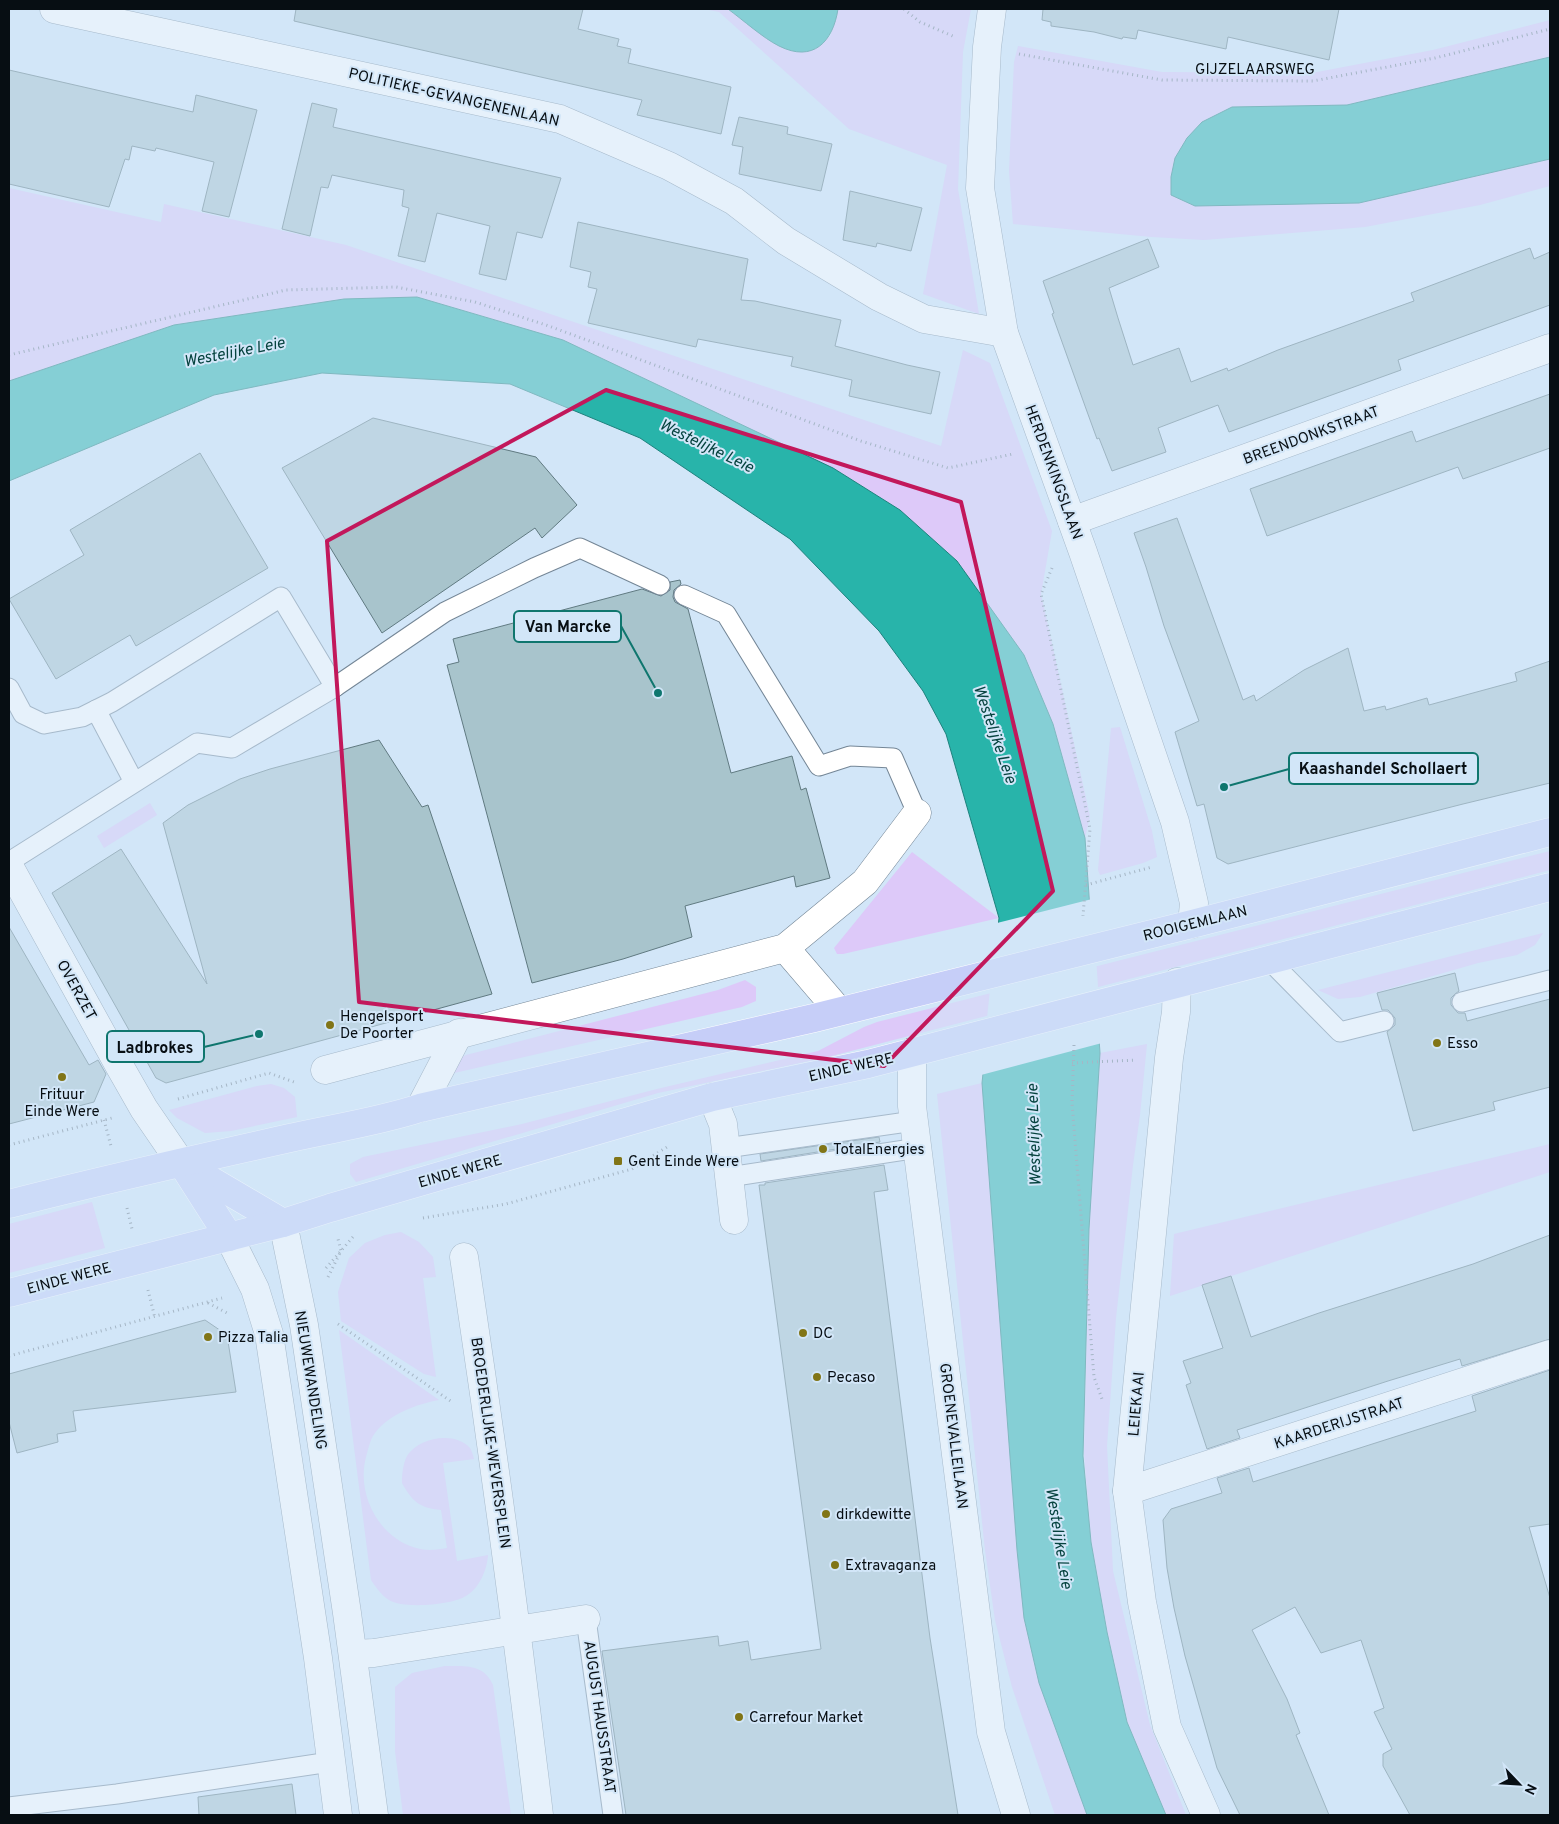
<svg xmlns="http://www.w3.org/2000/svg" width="1559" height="1824" font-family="Overpass,sans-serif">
  <rect width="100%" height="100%" fill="#d2e6f8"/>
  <g fill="#ddc9f9">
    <path d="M704 9H728L779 46 830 37 838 9H971L963 52 958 189 979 314 923 294 947 165 849 129 719 12Z"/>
    <path d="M1550 20V57L1347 105 1232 107 1202 122 1187 138 1175 158 1171 177V195L1195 206 1359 203 1550 159V186L1480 205 1365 227 1204 240 1152 237 1013 224 1009 171 1014 62 1018 46 1162 72 1312 73 1433 50Z"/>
    <path d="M9 188 161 222 164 204 346 245 941 446 963 350 990 363 1052 531 1041 594 1090 816 1085 838 1053 724 1024 655 957 561 900 510 833 468 563 340 417 297 344 299 174 325 9 382Z"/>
    <path d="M1120 727 1152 831 1157 857 1143 863 1100 875 1098 870 1111 728Z"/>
    <path d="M150 803 157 815 104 848 97 836Z"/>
    <path d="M1550 851V870L828 1057 658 1093 356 1182 350 1174V1164L363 1157 522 1124 657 1089 818 1051 864 1027 877 1022Z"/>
    <path d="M912 852 999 918 843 954H837L834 948Z"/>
    <path d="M1543 933 1535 945 1517 955 1478 963 1360 997 1338 999 1318 990Z"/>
    <path d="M745 980 756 987V1001L742 1007 450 1074 457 1060 466 1055 718 990Z"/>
    <path d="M1147 1044 1140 1115 1133 1165 1116 1318 1107 1446 1113 1571 1150 1725 1186 1815H1166L1127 1722 1107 1632 1091 1542 1084 1453 1089 1229 1100 1053Z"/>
    <path d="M982 1083 1018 1554 1024 1618 1039 1683 1087 1815H1055L1012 1687 995 1620 985 1550 937 1094Z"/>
    <path d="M271 1084 284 1088 295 1097 297 1117 231 1131 205 1133 177 1118 169 1110 257 1086Z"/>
    <path d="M1550 1144V1172L1170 1296 1174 1234Z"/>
    <path d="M92 1202 105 1248 9 1273V1224Z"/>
    <path d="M401 1232 419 1242 433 1257 436 1277 423 1278 436 1377 424 1374 341 1321 338 1292 349 1258 365 1243 385 1235Z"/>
    <path d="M339 1330 439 1400C417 1404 389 1414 375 1433 370 1439 368 1450 366 1457 356 1494 379 1538 416 1548 426 1551 437 1550 447 1548L441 1510C419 1508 412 1501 402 1483 402 1474 403 1464 407 1456 419 1437 455 1431 470 1448 472 1451 473 1455 474 1459L443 1463 457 1561 488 1555C487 1570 479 1590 464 1597 450 1605 403 1609 389 1600 381 1595 376 1587 371 1580Z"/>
    <path d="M445 1666C466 1666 484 1664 493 1685L511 1815H403L395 1751V1687L412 1673Z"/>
  </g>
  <g fill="#28b4aa" stroke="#1e827d">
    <path d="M728 9H838C833 42 813 63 779 46 763 38 743 20 728 9Z"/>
    <path d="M1550 57V159L1359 203 1195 206 1171 195V177L1175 158 1187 138 1202 122 1232 107 1347 105Z"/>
    <path d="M417 297 563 340 833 468 900 510 957 561 1024 655 1053 724 1085 838 1100 1053 1089 1229 1083 1456 1091 1542 1107 1632 1127 1722 1166 1815H1087L1039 1683 1024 1618 1017 1550 982 1083 999 918 946 734 923 691 879 631 790 539 640 438 510 384 322 373 214 395 9 481V381L174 325 344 299Z"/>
  </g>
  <path fill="#d2e6f8" d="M1092 899 1102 1043 981 1075 997 923Z"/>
  <g fill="#a8c4cc" stroke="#607a81">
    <path d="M296 9H583L578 29 619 39 617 46 631 49 628 63 731 87 721 134 637 115 642 100 294 21Z"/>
    <path d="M1043 9H1339L1329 60 1228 37 1226 49 1138 30 1136 39 1123 37 1122 39 1094 32 1051 26V22L1042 20Z"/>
    <path d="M9 70 193 112 196 95 257 110 229 217 202 211 214 162 156 148 155 151 132 146 129 160 125 159 109 207 9 184Z"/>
    <path d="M312 103 337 109 333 127 561 178 542 238 517 232 506 280 479 274 490 226 437 213 425 262 398 256 409 208 402 206 404 190 332 175 328 188 321 187 310 236 282 229Z"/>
    <path d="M739 117 788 127 787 134 832 144 821 191 739 174 743 147 732 145Z"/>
    <path d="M850 191 922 208 911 251 877 243 876 247 843 240Z"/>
    <path d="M578 222 748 259 741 300 755 301 841 320 835 346 907 365 940 372 931 414 849 396 852 380 791 366 793 357 698 339 696 347 588 323 597 289 588 287 591 272 570 267Z"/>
    <path d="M1148 239 1159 267 1109 288 1118 318 1133 365 1179 348 1191 382 1227 368 1228 371 1278 350 1414 301 1411 293 1530 248 1534 259 1550 252V305L1398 360 1401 370 1229 432 1218 405 1158 428 1166 452 1112 471 1099 438 1097 439 1085 406 1052 314 1054 313 1043 281Z"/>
    <path d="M1550 394V448L1463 479 1458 467 1267 536 1250 489 1412 431 1416 442Z"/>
    <path d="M373 418 536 457 577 505 542 538 535 528 382 633 282 468Z"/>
    <path d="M200 453 268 568 136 646 130 635 56 679 9 599 84 555 70 530Z"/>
    <path d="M1177 518 1243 700 1254 695 1256 701 1304 670 1348 648 1364 711 1385 706 1386 710 1427 698 1429 705 1517 681 1515 673 1550 661V783L1463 804 1228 864 1217 858 1204 804 1197 806 1175 732 1199 721 1164 626 1146 567 1134 533Z"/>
    <path d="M680 580 681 584 674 590 673 597 675 602 688 609 731 773 792 756 801 790 806 788 830 878 796 887 794 876 685 906 692 937 623 959 532 983 447 665 459 662 453 639 642 589 661 596 670 590V582Z"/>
    <path d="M379 740 422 807 428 805 492 994 166 1083 156 1078 52 893 121 849 207 984 163 823 188 805 240 779 270 769Z"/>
    <path d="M9 927 89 1065 98 1060 106 1074 94 1102 9 1124Z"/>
    <path d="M1455 973 1459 991 1455 994 1451 998V1005L1458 1013H1465L1467 1021 1550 999V1087L1493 1102 1495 1110 1413 1131 1387 1032 1395 1025V1018L1388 1010H1382L1377 993Z"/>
    <path d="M879 1137 880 1142 761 1161 760 1154Z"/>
    <path d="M884 1165 888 1190 874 1192 930 1638 958 1815H626L602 1651 718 1636 719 1646 748 1641 751 1660 821 1649 759 1185H765V1183Z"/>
    <path d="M1550 1235V1339L1462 1366 1460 1359 1388 1381 1237 1430 1240 1438 1207 1449 1186 1385 1191 1383 1183 1361 1223 1348 1202 1285 1231 1276 1251 1337 1319 1313 1473 1264Z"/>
    <path d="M205 1320 227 1335 236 1392 73 1411 76 1431 57 1434 58 1442 17 1453 9 1422V1374Z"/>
    <path d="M1550 1370V1524L1529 1527 1550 1598V1815H1410L1383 1766V1754L1392 1749 1374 1712 1384 1708 1361 1640 1321 1653 1295 1607 1252 1630 1287 1699 1300 1733 1296 1735 1329 1815H1240L1217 1768 1185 1656 1174 1608 1167 1568 1163 1520 1171 1509 1222 1493 1217 1478 1249 1468 1253 1482 1476 1411 1472 1396Z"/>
    <path d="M292 1784 296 1815H199L198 1797Z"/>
  </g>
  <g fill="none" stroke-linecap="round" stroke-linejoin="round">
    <g stroke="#748696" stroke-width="21">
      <g id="service">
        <path d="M684 595 726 614 819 766 850 756 893 758 917 813"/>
        <path d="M9 688 23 714 44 724 82 717 112 702 281 597 335 687"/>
        <path d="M96 710 134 782"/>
        <path d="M9 862 197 743 232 748 335 687 445 612 534 568 580 548 660 585"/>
        <path d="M1268 959 1340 1032 1384 1021"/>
        <path d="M1462 1002 1550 980"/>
        <path d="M726 1148 914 1121"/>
        <path d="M729 1177 918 1148"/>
        <path d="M586 1619 613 1815"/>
        <path d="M9 1807 117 1794 330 1762"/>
      </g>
    </g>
    <g stroke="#748696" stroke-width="29">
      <g id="minor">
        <path d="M54 9 560 119 669 166 734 201 786 241 879 297 924 319 1004 333"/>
        <path d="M992 9 987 47 980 188 1004 333 1083 552 1175 822 1194 903 1192 924"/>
        <path d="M1072 521 1550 348"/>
        <path d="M785 948 839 1011"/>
        <path d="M1177 982 1176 1012 1169 1058 1127 1491 1142 1602 1167 1727 1206 1815"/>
        <path d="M912 1052V1106L991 1732 1016 1815"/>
        <path d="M325 1070 785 948 865 882 917 813"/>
        <path d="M712 1097 723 1124 734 1220"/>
        <path d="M420 1108 459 1033"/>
        <path d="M464 1257C492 1443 517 1629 539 1815"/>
        <path d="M1127 1491 1550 1354"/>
        <path d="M353 1654 374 1653 586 1619"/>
      </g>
    </g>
    <g stroke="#748696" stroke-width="29">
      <path id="tertiary" d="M9 866 120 1067 144 1109 181 1163"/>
    </g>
    <g stroke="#748696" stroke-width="29">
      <g id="secondary">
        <path d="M283 1223 304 1325 347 1613 374 1815"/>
        <path d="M229 1237 255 1289 269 1334 318 1658 338 1815"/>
      </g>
    </g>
    <g stroke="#fff" stroke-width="29">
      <g id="primary">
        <path d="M181 1163 283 1223"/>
        <path d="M185 1168 229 1237"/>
        <path d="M9 1204C102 1180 196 1159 290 1138 334 1128 377 1122 420 1108L814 1018 1192 924 1550 832"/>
        <path d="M9 1293 283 1223 330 1208 712 1097 868 1064 1550 887"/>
      </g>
    </g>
    <g stroke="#707d89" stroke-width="3" stroke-dasharray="1 4" stroke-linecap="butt">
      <path d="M904 9 920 22 955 37"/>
      <path d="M1019 54 1162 80 1313 81 1435 58 1550 29"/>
      <path d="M9 355 286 290 396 287 475 302 546 325 861 441 948 468 1013 454"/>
      <path d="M1052 568 1041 594 1090 829 1083 916"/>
      <path d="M1086 885 1152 867"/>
      <path d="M1074 1045 1072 1103 1094 1377 1102 1399"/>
      <path d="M1072 1063 1136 1060"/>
      <path d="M178 1099 269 1073 294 1082"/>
      <path d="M104 1120 111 1146"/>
      <path d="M9 1145 112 1118"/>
      <path d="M127 1208 132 1229"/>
      <path d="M423 1218 506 1204 632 1169 667 1147"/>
      <path d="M326 1268 353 1237"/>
      <path d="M328 1277 341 1251 338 1239"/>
      <path d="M148 1290 155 1318"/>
      <path d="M208 1303 227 1313"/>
      <path d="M338 1324 452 1402"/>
      <path d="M9 1356 222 1298"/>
    </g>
    <use href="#service" stroke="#fff" stroke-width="19"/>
    <use href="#minor" stroke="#fff" stroke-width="28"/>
    <use href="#tertiary" stroke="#fff" stroke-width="28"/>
    <use href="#secondary" stroke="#fff" stroke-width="28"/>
    <use href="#primary" stroke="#c6cef8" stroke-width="28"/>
  </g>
  <path d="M0 0H1559V1824H0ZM606 390 961 502 1053 891 884 1066 359 1002 327 541Z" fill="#d2e6f8" fill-opacity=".55" fill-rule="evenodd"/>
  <path fill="none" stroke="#c2185b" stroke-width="4" stroke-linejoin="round" d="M606 390 961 502 1053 891 884 1066 359 1002 327 541Z"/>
  <g fill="#817517" stroke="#d2e6f8" stroke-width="2">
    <circle cx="330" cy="1025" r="5"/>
    <circle cx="1437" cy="1043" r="5"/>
    <circle cx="62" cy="1077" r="5"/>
    <circle cx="823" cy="1149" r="5"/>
    <rect x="613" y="1156" width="10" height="10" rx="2.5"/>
    <circle cx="803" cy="1333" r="5"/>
    <circle cx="208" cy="1337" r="5"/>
    <circle cx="817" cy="1377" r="5"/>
    <circle cx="826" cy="1514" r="5"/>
    <circle cx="835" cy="1565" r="5"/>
    <circle cx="739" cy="1717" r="5"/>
  </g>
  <g text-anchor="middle" stroke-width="4" stroke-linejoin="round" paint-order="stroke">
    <g font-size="15" fill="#070e13" stroke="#d2e6f8">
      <text x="1255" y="74">GIJZELAARSWEG</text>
      <text transform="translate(454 97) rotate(13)" y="5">POLITIEKE-GEVANGENENLAAN</text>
      <text transform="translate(1311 435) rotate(-20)" y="5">BREENDONKSTRAAT</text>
      <text transform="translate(1054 472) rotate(70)" y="5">HERDENKINGSLAAN</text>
      <text transform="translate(1195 923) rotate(-14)" y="5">ROOIGEMLAAN</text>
      <text transform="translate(77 990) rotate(61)" y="5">OVERZET</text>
      <text transform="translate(851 1067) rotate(-13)" y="5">EINDE WERE</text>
      <text transform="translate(460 1171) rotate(-16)" y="5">EINDE WERE</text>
      <text transform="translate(69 1278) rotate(-15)" y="5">EINDE WERE</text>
      <text transform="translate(311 1380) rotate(81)" y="5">NIEUWEWANDELING</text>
      <text transform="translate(1136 1404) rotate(-85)" y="5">LEIEKAAI</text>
      <text transform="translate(1339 1423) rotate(-18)" y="5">KAARDERIJSTRAAT</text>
      <text transform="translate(954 1436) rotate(83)" y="5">GROENEVALLEILAAN</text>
      <text transform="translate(491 1443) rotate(82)" y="5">BROEDERLIJKE-WEVERSPLEIN</text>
      <text transform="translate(600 1717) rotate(82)" y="5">AUGUST HAUSSTRAAT</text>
    </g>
    <g font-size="15" fill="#070e13" stroke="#d2e6f8" text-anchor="start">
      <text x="340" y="1021">Hengelsport<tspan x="340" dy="17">De Poorter</tspan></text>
      <text x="1447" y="1048">Esso</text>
      <text x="62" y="1099" text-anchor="middle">Frituur<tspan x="62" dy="17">Einde Were</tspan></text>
      <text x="833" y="1154">TotalEnergies</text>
      <text x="628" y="1166">Gent Einde Were</text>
      <text x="813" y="1338">DC</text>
      <text x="218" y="1342">Pizza Talia</text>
      <text x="827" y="1382">Pecaso</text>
      <text x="836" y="1519">dirkdewitte</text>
      <text x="845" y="1570">Extravaganza</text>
      <text x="749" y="1722">Carrefour Market</text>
    </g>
    <g font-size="16" font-style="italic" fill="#06433f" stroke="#d2e6f8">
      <text transform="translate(234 351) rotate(-11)" y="6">Westelijke Leie</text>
      <text transform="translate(707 445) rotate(26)" y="6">Westelijke Leie</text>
      <text transform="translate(996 734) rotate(71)" y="6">Westelijke Leie</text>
      <text transform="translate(1033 1135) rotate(-92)" y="6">Westelijke Leie</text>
      <text transform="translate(1060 1538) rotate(81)" y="6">Westelijke Leie</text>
    </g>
  </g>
  <path fill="none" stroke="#0f766e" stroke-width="2" d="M658 693L621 626M1224 787L1289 769M259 1034L204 1047"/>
  <g fill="#0f766e" stroke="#d2e6f8" stroke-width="2">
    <circle cx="658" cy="693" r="5"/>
    <circle cx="1224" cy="787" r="5"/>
    <circle cx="259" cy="1034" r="5"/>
  </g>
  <g fill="#d2e6f8" stroke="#0f766e" stroke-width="2">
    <rect x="514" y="611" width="107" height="31" rx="5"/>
    <rect x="1289" y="753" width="189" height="31" rx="5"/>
    <rect x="107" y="1031" width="97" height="31" rx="5"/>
  </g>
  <g font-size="16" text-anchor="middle" font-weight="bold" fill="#070e13">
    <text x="568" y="632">Van Marcke</text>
    <text x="1383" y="774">Kaashandel Schollaert</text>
    <text x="155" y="1053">Ladbrokes</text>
  </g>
  <rect width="1559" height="1824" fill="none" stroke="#070e13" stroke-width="20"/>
  <g transform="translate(1519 1784) rotate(115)" stroke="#d2e6f8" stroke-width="4" paint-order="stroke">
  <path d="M0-4L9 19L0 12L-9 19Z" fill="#070e13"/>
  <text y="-8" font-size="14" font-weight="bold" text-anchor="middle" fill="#070e13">N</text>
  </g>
</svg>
